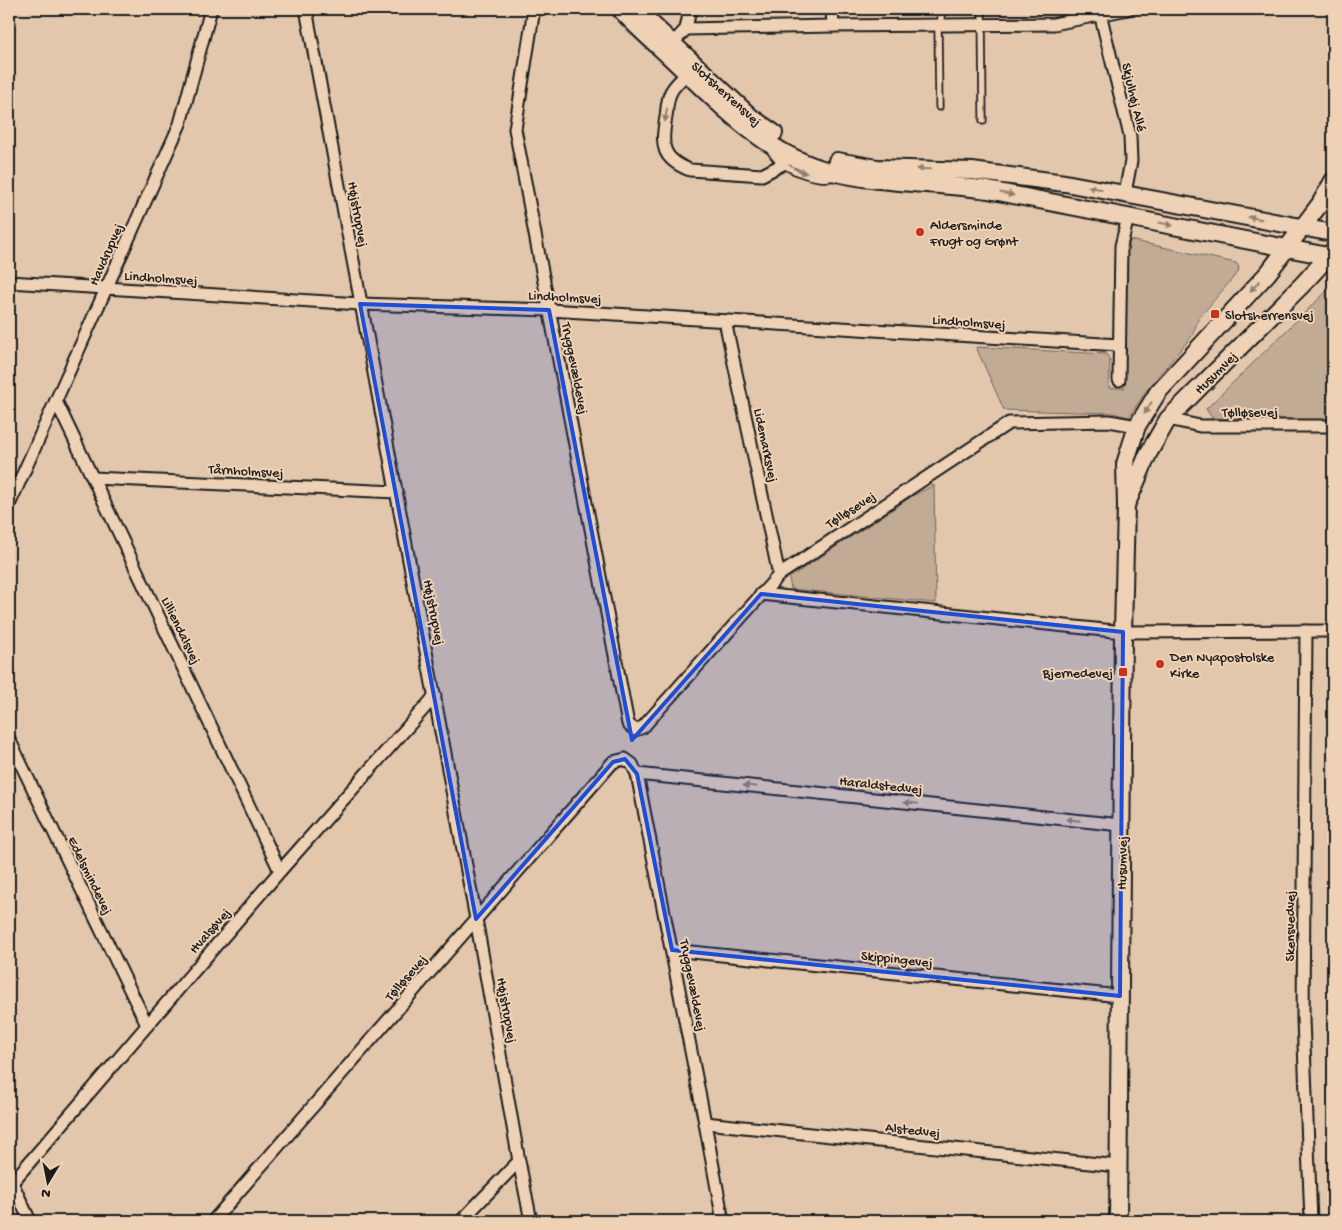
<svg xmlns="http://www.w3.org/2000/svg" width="1342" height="1230" font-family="'Gochi Hand',sans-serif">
  <rect width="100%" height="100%" fill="#e2c7ad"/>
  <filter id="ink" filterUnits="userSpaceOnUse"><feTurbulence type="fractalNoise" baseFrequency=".02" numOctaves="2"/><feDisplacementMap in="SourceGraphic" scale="10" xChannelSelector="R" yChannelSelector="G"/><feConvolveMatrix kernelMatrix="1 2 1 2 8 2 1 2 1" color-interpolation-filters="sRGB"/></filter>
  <g filter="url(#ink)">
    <g fill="#c1ab95" stroke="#6e6458">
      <path d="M1130 240 1236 263 1239 267 1238 272 1199 318 1192 336 1146 391 1129 417 1112 413 1004 410 976 347 1106 354 1110 360 1109 388H1124L1126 259Z"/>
      <path d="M1333 285V420L1212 418 1206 409Z"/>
      <path d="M934 485 936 603 791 589 789 578 914 495Z"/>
    </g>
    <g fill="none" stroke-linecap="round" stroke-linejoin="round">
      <g stroke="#1c1c1c" stroke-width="9">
        <g id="lane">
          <path d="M941 9V25"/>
          <path d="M982 9 983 121"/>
          <path d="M938 25 939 107"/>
          <path d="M770 149C777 168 817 183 835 177"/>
        </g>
      </g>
      <g stroke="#1c1c1c" stroke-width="15">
        <g id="street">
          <path d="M306 9 476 919 519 1161 531 1221"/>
          <path d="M534 9 515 129 628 724 635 730 643 727 779 575 1009 423 1109 421 1137 426"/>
          <path d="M832 9 833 26"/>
          <path d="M1099 9 1130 136 1131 161 1125 193"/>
          <path d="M686 29 833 26 1054 24 1128 9"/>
          <path d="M673 43 686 29 690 9"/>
          <path d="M687 73C681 80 673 86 670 94 667 101 667 110 666 117 661 145 661 159 690 170L762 175 783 164"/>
          <path d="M9 282 360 304 549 310 1119 345"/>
          <path d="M725 321 779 575"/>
          <path d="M1119 380 1121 246 1128 217"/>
          <path d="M56 401 280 871"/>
          <path d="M1168 419 1200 426H1333"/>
          <path d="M93 478 397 492"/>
          <path d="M9 505 180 124 211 9"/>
          <path d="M761 594 1123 632 1333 631"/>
          <path d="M1306 631 1303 1019 1311 1221"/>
          <path d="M9 739 147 1025"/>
          <path d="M637 774 1121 825"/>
          <path d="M672 950 1120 996"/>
          <path d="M705 1123 1118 1166"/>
          <path d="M9 1176 30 1221"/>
          <path d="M9 1186 280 871 435 696"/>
          <path d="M213 1221 613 762 625 759 632 764 637 774 705 1123 723 1221"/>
          <path d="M461 1221 519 1161"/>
        </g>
      </g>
      <g stroke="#1c1c1c" stroke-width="20">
        <g id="secondary">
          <path d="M620 9C636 27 655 43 672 59 717 102 763 152 825 170 878 185 934 182 988 190L1333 257"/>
          <path d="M636 9 751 117 774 133"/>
          <path d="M837 161 877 168 972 171 1065 183 1333 233"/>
          <path d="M1128 501 1148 454 1168 419 1303 284 1333 251"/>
          <path d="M1118 1221 1123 632 1126 506 1125 464 1137 426 1158 392 1268 273 1320 204 1333 181"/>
        </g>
      </g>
      <use href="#lane" stroke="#efd2b6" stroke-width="5.5"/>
      <use href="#street" stroke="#efd2b6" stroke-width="11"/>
      <use href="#secondary" stroke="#efd2b6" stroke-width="16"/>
    </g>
    <defs><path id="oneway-solid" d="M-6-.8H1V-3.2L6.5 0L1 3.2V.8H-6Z" transform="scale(1.25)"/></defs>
    <g fill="#908071">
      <use href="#oneway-solid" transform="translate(666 115) rotate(99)"/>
      <use href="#oneway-solid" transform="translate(924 169) rotate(-178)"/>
      <use href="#oneway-solid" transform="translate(800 171) rotate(22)"/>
      <use href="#oneway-solid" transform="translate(1095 188) rotate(-170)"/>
      <use href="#oneway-solid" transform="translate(1007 194) rotate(11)"/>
      <use href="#oneway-solid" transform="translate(1255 218) rotate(-169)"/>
      <use href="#oneway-solid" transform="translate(1166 224) rotate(12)"/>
      <use href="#oneway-solid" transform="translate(1255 286) rotate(133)"/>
      <use href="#oneway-solid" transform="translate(1148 408) rotate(122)"/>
      <use href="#oneway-solid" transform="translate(750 786) rotate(-174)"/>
      <use href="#oneway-solid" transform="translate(911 803) rotate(-174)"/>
      <use href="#oneway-solid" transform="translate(1073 820) rotate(-174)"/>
    </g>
  </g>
  <path fill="#1d4ed8" fill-opacity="0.2" stroke="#1d4ed8" stroke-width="4" stroke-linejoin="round" d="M360 304 549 310 632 740 761 594 1123 632 1120 996 672 950 637 774 625 759 613 762 476 919Z"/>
  <g fill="#c8321e" stroke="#efd2b6" stroke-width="2">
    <circle cx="920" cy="232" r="5"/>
    <rect x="1210" y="309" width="10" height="10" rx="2.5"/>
    <circle cx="1160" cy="664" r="5"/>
    <rect x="1118" y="667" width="10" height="10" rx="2.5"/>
  </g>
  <g text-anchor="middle" stroke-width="4" stroke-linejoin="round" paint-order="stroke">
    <g font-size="14" fill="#1c1c1c" stroke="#efd2b6">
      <text transform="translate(727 93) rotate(42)" y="5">Slotsherrensvej</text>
      <text transform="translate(1135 97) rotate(77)" y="5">Skjulhøj Allé</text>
      <text transform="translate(359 214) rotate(80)" y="5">Højstrupvej</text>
      <text transform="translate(105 254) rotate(-66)" y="5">Havdrupvej</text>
      <text transform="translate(161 277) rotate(4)" y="5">Lindholmsvej</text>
      <text transform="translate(565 296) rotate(3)" y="5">Lindholmsvej</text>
      <text transform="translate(969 321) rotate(4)" y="5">Lindholmsvej</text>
      <text transform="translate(576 368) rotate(79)" y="5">Tryggevældevej</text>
      <text transform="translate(1215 372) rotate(-45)" y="5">Husumvej</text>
      <text x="1250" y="416">Tølløsevej</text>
      <text transform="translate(767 445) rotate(78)" y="5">Lidemarksvej</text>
      <text transform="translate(246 470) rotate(3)" y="5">Tårnholmsvej</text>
      <text transform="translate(850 509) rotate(-33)" y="5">Tølløsevej</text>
      <text transform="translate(435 612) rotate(79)" y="5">Højstrupvej</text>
      <text transform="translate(182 630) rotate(64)" y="5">Lilliendalsvej</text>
      <text transform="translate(881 784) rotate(6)" y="5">Haraldstedvej</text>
      <text transform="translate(1121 863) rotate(-89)" y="5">Husumvej</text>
      <text transform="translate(91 875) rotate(64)" y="5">Edelsmindevej</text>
      <text transform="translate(1289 926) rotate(-90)" y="5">Skensvedvej</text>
      <text transform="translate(209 930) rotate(-49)" y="5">Hvalsøvej</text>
      <text transform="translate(897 958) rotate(6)" y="5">Skippingevej</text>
      <text transform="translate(405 977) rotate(-49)" y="5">Tølløsevej</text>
      <text transform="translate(694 985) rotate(79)" y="5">Tryggevældevej</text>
      <text transform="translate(508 1010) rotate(80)" y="5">Højstrupvej</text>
      <text transform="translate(913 1129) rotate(6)" y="5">Alstedvej</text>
    </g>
    <g font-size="14" fill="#1c1c1c" stroke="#efd2b6" text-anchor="start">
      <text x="930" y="229">Aldersminde<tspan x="930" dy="16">Frugt og Grønt</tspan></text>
      <text x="1225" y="319">Slotsherrensvej</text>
      <text x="1170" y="661">Den Nyapostolske<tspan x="1170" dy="16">Kirke</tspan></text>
      <text x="1113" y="677" text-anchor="end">Bjernedevej</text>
    </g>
  </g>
  <rect width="1342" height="1230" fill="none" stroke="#efd2b6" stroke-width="30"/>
  <rect x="15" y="15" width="1312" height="1200" fill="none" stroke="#1c1c1c" stroke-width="2" filter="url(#ink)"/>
  <g transform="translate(48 1182) rotate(190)" stroke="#efd2b6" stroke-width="4" paint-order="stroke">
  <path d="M0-4L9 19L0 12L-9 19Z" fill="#1c1c1c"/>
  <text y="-8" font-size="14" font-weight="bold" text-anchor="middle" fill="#1c1c1c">N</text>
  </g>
</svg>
